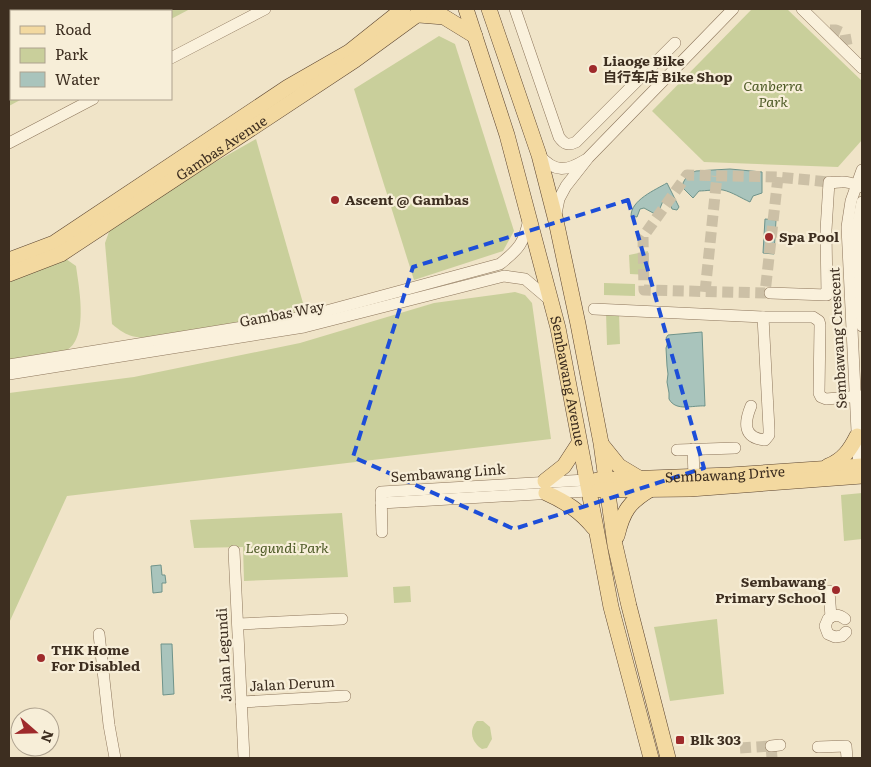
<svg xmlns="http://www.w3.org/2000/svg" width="871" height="767" font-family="Literata,'Noto Sans SC',serif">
  <rect width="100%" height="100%" fill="#f0e4c8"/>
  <g fill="#c9cf9b">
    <path d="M9 9H190L171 19V11H11V99H22L9 106Z"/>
    <path d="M752 9H787L862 81V140L838 167 704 162 652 111Z"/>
    <path d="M439 36 455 44 514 231 503 251 414 280 354 89Z"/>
    <path d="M256 139 305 310 157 338C136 338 128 338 112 324L105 243 110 229 180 182Z"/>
    <path d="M648 251 649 275 630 274 629 255Z"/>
    <path d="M66 259 76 266C79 288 90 343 63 352 46 357 26 357 9 360V279Z"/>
    <path d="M604 283 635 284V296L604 295Z"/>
    <path d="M515 292 525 295 532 303 551 439 67 496 9 623V393L134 377 300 343 434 303Z"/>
    <path d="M606 313H619L620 344 607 345Z"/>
    <path d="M862 493V539L844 541 841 495Z"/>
    <path d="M342 513 348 577 244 581 243 547 194 548 190 520Z"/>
    <path d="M410 586 411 602 394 603 393 587Z"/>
    <path d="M717 619 724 694 670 701 654 627Z"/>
    <path d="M477 721H483L490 727 492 739 487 748 482 749C472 743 468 730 477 721Z"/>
  </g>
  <g fill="#a9c4bc" stroke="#6f938a">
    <path d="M730 169 762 172V193L753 196 750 202C741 198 732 192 723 190 718 189 705 191 699 191L693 198 683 188V183L688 174 696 171Z"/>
    <path d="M667 183 679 207 677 210 672 209 670 203 663 201 658 213 655 214 644 208 640 209 637 217 631 216C631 200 655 190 667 183Z"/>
    <path d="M765 219 776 220 774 254 763 253Z"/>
    <path d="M702 332 705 406C693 405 676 412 669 399V393L667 382 668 374 667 366 666 348 668 342 666 338 668 335Z"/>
    <path d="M161 565 162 575H165L166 583H162V592L153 593 151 566Z"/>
    <path d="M161 644H172L174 694 163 695Z"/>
  </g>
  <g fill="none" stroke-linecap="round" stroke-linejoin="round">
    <g stroke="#ccc0a6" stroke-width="11" stroke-dasharray="11 5.5" stroke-linecap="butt">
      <path d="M830 30H836L845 34 847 45"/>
      <path d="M778 177 765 293 644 290 643 237 687 175 778 177 829 182"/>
      <path d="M705 292 717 176"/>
      <path d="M740 748 771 746 772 758"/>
    </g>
    <g stroke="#8d765c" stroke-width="12">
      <g id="minor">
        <path d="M515 9 559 137C564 144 568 146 576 142L675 43"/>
        <path d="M802 9 862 68"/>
        <path d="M171 58 265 9"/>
        <path d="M9 143 93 99"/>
        <path d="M540 156C555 173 567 171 585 160"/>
        <path d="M862 202 857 227 862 326"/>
        <path d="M556 214 559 199 566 186 588 158 733 9"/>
        <path d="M770 293 827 295 826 230 829 182C834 183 836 182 841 182 848 181 856 185 862 187"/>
        <path d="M594 309 763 317H813L819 321 820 325 819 393 821 397 826 399 862 396"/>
        <path d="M9 365 304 317 500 264C519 249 524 243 529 219"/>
        <path d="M9 374 304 327 504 276 525 279 551 301"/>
        <path d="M751 406C744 423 743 438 765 440L769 435V429L763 317"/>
        <path d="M693 449 694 476"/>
        <path d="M677 450 735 448"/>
        <path d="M859 472 847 227 851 201 862 170"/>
        <path d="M381 503 588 491"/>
        <path d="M382 532 381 492 586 480"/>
        <path d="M234 551 244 758"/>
        <path d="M829 591 831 617"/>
        <path d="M845 619C839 614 833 614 828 619L825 626 828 634 835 637 842 636 846 632"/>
        <path d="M238 624 342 619"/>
        <path d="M99 634 109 725 115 758"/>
        <path d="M241 702 345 696"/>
        <path d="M771 746 780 745"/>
        <path d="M818 747 846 746 847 758"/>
      </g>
    </g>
    <g stroke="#5b4430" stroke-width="16">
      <g id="major">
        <path id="s1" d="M466 9 507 135 558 328 611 607 651 758"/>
        <path d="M489 9 539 155 556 221 578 324 601 443 615 545 629 606 668 758"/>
        <path d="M419 15 444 17 475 36"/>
        <path d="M9 260 54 243 288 87 349 52 403 9"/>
        <path id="s2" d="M9 274 61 254 355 60 425 9"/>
        <path d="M602 445 619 466 639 478"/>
        <path d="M828 466C843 460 850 450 857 436"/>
        <path id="s3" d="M597 480 730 475 862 466"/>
        <path d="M545 481 564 466 579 443"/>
        <path d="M599 490 690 489 862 476"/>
        <path d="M546 493C566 502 580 511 594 528"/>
        <path d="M617 536C623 511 629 502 651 489"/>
      </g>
    </g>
    <use href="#minor" stroke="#faf1dc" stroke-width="11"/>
    <use href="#major" stroke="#f3d9a0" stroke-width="15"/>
  </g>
  <path fill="none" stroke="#1d4ed8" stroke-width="4" stroke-dasharray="10 6" stroke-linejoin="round" d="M628 200 704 468 514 529 353 457 413 267Z"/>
  <g fill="#9e2a2b" stroke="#f7eed8" stroke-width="2">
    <circle cx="593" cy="69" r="5"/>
    <circle cx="335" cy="200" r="5"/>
    <circle cx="769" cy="237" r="5"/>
    <circle cx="836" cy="590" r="5"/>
    <circle cx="41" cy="658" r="5"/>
    <rect x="675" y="735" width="10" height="10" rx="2.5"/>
  </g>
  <g text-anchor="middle" stroke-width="4.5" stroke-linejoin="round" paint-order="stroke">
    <g font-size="14" font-weight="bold" fill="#3d2e20" stroke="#f7eed8" text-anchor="start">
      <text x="603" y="66">Liaoge Bike<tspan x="603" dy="16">自行车店 Bike Shop</tspan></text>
      <text x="345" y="205">Ascent @ Gambas</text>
      <text x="779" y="242">Spa Pool</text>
      <text x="826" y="587" text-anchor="end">Sembawang<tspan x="826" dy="16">Primary School</tspan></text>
      <text x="51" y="655">THK Home<tspan x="51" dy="16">For Disabled</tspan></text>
      <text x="690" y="745">Blk 303</text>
    </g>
    <g font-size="14" font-style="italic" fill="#4d5a26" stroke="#f7eed8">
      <text x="773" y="91">Canberra<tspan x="773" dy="16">Park</tspan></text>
      <text x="287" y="553">Legundi Park</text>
    </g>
    <g font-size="14" fill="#3d2e20" stroke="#f7eed8">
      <text dy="5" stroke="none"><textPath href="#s2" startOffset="248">Gambas Avenue</textPath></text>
      <text transform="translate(282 314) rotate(-11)" y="5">Gambas Way</text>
      <text transform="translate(838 338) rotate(-93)" y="5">Sembawang Crescent</text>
      <text dy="5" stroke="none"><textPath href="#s1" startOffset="386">Sembawang Avenue</textPath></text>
      <text transform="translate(448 473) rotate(-4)" y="5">Sembawang Link</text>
      <text dy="5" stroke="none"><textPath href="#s3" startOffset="128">Sembawang Drive</textPath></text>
      <text transform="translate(224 655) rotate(-93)" y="5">Jalan Legundi</text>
      <text transform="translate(292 684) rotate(-3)" y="5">Jalan Derum</text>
    </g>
  </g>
  <rect width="871" height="767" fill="none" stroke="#3d2e20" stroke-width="20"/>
  <rect x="10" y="10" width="162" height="90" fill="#f7eed8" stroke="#ada18e"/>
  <rect x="20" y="26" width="25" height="8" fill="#f3d9a0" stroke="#ada18e"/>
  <text x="55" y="35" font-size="15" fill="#3d2e20">Road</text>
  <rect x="20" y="48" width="25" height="15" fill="#c9cf9b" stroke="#ada18e"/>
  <text x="55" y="60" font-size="15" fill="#3d2e20">Park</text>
  <rect x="20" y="72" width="25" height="15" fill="#a9c4bc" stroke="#ada18e"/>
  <text x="55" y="85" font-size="15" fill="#3d2e20">Water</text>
  <g transform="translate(35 732) rotate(110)"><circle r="24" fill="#f7eed8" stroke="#ada18e"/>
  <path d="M0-4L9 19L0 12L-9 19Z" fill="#9e2a2b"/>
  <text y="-8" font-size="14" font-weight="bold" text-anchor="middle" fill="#3d2e20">N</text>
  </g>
</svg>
